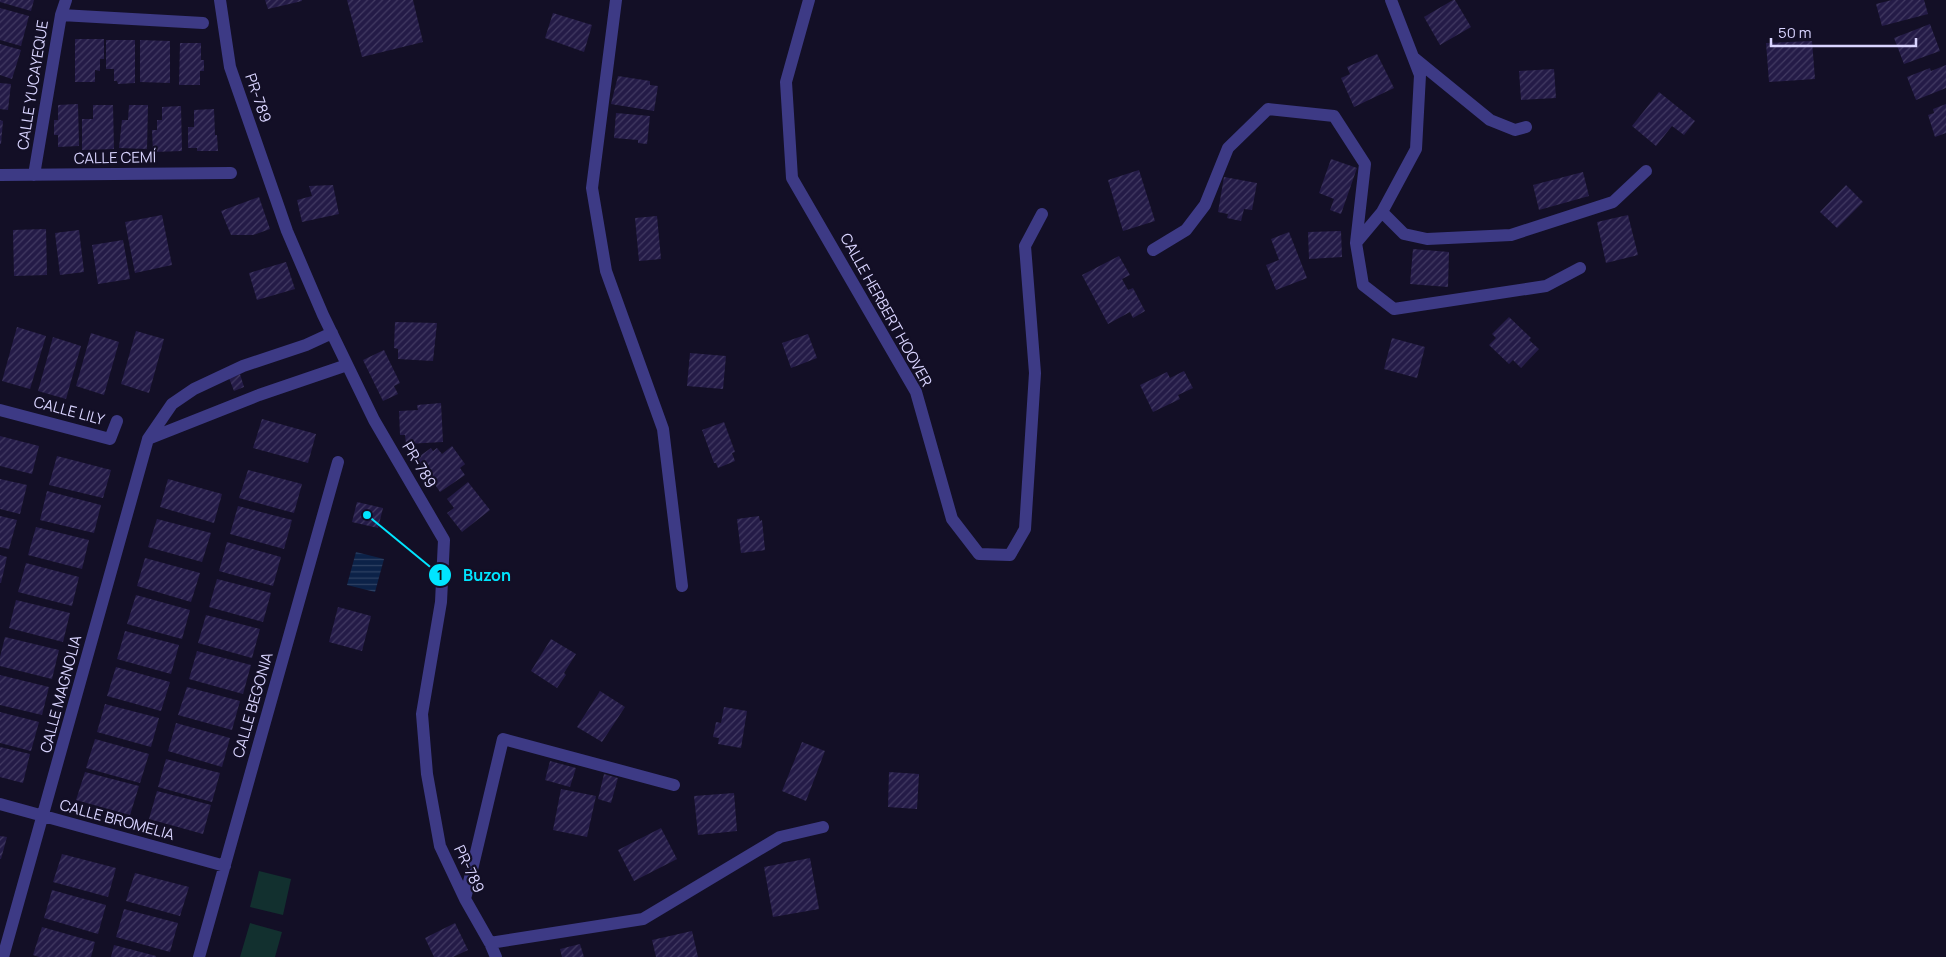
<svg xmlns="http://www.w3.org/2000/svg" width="1946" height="957" viewBox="0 0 1946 957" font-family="Manrope,sans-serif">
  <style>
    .park { fill: #12302f }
    .water { fill: url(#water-rules) }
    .building { fill: url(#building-hatch) }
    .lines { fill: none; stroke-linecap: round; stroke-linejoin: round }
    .minor { stroke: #3d3a85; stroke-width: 12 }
    .labels { text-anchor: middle; stroke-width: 4.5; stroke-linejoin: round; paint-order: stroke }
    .street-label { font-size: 15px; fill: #d9d4ff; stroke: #130f26 }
    .leader { fill: none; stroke: #00e5ff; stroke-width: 2 }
    .callout-dot { fill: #00e5ff; stroke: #130f26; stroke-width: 2 }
    .mark-label { font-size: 15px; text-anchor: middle; font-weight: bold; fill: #111 }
    .callout-label { font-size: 16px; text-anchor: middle; font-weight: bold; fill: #00e5ff; stroke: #130f26; stroke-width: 4.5; stroke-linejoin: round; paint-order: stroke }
  </style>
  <defs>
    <pattern id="water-rules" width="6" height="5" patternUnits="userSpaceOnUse" patternTransform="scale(1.25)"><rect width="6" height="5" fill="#0c2248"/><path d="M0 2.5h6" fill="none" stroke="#2f4163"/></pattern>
    <pattern id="building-hatch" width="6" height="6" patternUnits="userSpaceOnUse" patternTransform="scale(1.25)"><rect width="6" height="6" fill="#241b47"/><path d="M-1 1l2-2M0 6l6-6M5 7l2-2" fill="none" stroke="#433b63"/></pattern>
  </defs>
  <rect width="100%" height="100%" fill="#130f26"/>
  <!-- park -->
  <path class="park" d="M 259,871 L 291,879 L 283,915 L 250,907 Z
    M 250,923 L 282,932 L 275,957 L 240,957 Z"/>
  <!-- water -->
  <path class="water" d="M 356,552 L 384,559 L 375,592 L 347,585 Z"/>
  <!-- building -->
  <path class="building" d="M 0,0 L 34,0 L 31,11 L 0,2 Z
    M 265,0 L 302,0 L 302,1 L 268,9 Z
    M 347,0 L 413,0 L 423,42 L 362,57 Z
    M 1453,0 L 1455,0 L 1471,27 L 1440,45 L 1424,17 Z
    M 1892,0 L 1924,0 L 1928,14 L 1882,26 L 1876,4 Z
    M 0,8 L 29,16 L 21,46 L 0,40 Z
    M 553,13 L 592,25 L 584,52 L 545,38 Z
    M 1930,24 L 1940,51 L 1904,64 L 1894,38 Z
    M 75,39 L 104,39 L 104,59 L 100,59 L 100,71 L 95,70 L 95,82 L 75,82 Z
    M 106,40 L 135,40 L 135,83 L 118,84 L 117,81 L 114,81 L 114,69 L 106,69 Z
    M 140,40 L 170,41 L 170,83 L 140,82 Z
    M 1812,41 L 1815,79 L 1769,82 L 1766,43 Z
    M 180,43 L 201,43 L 201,60 L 204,60 L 204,71 L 200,71 L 200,85 L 179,85 Z
    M 0,44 L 21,50 L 12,79 L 0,75 Z
    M 1377,54 L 1394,88 L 1354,107 L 1341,78 L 1350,74 L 1347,67 Z
    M 1946,65 L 1946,88 L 1916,100 L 1907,77 L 1930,68 L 1931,71 Z
    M 1554,69 L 1556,98 L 1521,100 L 1519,71 Z
    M 618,76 L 650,81 L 650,85 L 658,86 L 654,111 L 611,104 Z
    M 0,83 L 11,84 L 8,110 L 0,109 Z
    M 1659,92 L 1695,121 L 1684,135 L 1672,126 L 1656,146 L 1632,126 Z
    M 78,104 L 79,146 L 58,147 L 58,135 L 54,135 L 54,120 L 58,120 L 58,105 Z
    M 1946,104 L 1946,133 L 1935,137 L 1928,115 L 1934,113 L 1933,109 Z
    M 93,105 L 113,105 L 114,149 L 82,150 L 82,119 L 93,119 Z
    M 129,105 L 148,105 L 147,149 L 119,148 L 122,120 L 128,120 Z
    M 181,106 L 182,151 L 153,152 L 152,130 L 157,130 L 157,120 L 162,120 L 162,107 Z
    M 214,109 L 215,135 L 217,135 L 218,151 L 197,151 L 197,148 L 188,148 L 188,127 L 194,127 L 194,110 Z
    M 616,113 L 650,116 L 647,144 L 638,143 L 638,140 L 614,138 Z
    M 0,120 L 3,121 L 1,144 L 0,144 Z
    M 1331,159 L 1357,168 L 1341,214 L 1330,210 L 1334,199 L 1319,193 Z
    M 1139,170 L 1155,221 L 1123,231 L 1108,180 Z
    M 1583,172 L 1589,196 L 1539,210 L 1533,185 Z
    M 1224,177 L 1257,183 L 1252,210 L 1244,209 L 1241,221 L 1227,218 L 1228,214 L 1218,212 Z
    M 333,185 L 339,214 L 302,222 L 297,200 L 312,196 L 309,186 Z
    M 1846,185 L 1863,202 L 1837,228 L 1820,212 Z
    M 259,197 L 270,229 L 253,235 L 231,235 L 221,211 Z
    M 162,215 L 172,265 L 135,273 L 125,222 Z
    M 1628,215 L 1638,255 L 1606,263 L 1597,222 Z
    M 657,216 L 661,259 L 639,261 L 635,218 Z
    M 46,229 L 47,275 L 14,276 L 13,230 Z
    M 79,230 L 84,272 L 60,275 L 55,233 Z
    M 1341,231 L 1342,257 L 1309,259 L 1308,232 Z
    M 1289,232 L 1307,278 L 1276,290 L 1266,265 L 1279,260 L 1271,239 Z
    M 123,240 L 130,279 L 98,284 L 92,245 Z
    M 1413,249 L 1449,252 L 1448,287 L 1410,284 Z
    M 1119,256 L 1130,275 L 1122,279 L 1128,290 L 1133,288 L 1145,311 L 1133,318 L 1130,312 L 1108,324 L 1082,275 Z
    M 286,262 L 295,289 L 257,300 L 249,273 Z
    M 1509,317 L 1531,338 L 1529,340 L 1539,349 L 1521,368 L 1513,360 L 1509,364 L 1489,345 L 1496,338 L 1492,334 Z
    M 395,322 L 437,323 L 433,361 L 398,359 L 398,349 L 394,348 Z
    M 17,327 L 46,336 L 30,389 L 2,381 Z
    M 136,331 L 164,339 L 149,393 L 121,384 Z
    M 91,333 L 119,342 L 104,395 L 76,386 Z
    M 808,334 L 817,358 L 791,368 L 782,343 Z
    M 53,337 L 81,346 L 66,399 L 38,391 Z
    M 1392,338 L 1425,347 L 1417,378 L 1384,369 Z
    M 384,350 L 400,383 L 394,386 L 398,394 L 383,401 L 363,360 Z
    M 690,353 L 726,356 L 723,389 L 687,386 Z
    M 1184,371 L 1193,388 L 1178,395 L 1180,399 L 1153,412 L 1140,385 L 1167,372 L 1170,378 Z
    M 240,374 L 244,387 L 234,391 L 229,378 Z
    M 441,403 L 443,442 L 406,444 L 405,435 L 400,435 L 399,411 L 418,410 L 417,405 Z
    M 262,419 L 316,434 L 308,463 L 253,448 Z
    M 724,422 L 735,452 L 732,453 L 735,461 L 718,468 L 716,463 L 714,463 L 702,430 Z
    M 0,436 L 39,446 L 32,474 L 0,466 Z
    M 452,446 L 465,464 L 460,468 L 465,475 L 440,492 L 417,458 L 431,448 L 433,451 L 437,448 L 442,454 Z
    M 57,456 L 111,470 L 103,498 L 49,485 Z
    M 248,470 L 302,484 L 294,513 L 239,498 Z
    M 0,479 L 27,485 L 20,514 L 0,509 Z
    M 168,479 L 222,494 L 214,523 L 160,507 Z
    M 468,482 L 490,510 L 462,532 L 447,513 L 454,508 L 447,499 Z
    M 47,491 L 101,505 L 94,533 L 40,520 Z
    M 357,502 L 383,508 L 378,528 L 352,522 Z
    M 238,506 L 292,520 L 284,549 L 230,534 Z
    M 0,516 L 17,520 L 9,549 L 0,547 Z
    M 759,516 L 760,521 L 762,520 L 765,550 L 741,553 L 737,519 Z
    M 157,519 L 211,533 L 202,562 L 148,547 Z
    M 36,527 L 89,540 L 82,569 L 28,555 Z
    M 227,542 L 281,557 L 273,586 L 219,571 Z
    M 0,555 L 7,557 L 1,583 L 0,583 Z
    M 145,558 L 200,573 L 191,602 L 137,586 Z
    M 26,563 L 79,577 L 72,606 L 18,592 Z
    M 217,579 L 271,593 L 263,622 L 209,607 Z
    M 136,595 L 190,610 L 182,639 L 127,624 Z
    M 16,600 L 70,613 L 63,642 L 9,628 Z
    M 338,607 L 371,616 L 362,651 L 329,642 Z
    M 206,615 L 260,629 L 252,658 L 198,643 Z
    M 125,631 L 179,645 L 171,674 L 117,659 Z
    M 5,637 L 59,650 L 52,679 L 0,666 L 0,657 Z
    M 551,639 L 576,654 L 564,673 L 566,675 L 557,688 L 531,671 Z
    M 197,651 L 251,665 L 243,694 L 189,679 Z
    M 116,667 L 170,682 L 161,711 L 107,696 Z
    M 0,675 L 49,687 L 42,715 L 0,705 Z
    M 187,687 L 240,701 L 232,730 L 178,715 Z
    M 600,691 L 625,707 L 602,742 L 577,727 Z
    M 105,704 L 159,718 L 151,747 L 97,732 Z
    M 724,707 L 747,711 L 741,748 L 718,744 L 719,738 L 713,737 L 716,722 L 721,723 Z
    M 0,712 L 39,722 L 31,751 L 0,743 Z
    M 176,723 L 230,738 L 222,767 L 168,751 Z
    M 95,739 L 149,754 L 140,783 L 86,768 Z
    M 802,742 L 825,751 L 806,801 L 782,791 Z
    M 0,747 L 30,754 L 23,783 L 0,777 Z
    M 166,759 L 220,773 L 212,802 L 158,787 Z
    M 550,761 L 576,768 L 570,787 L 545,780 Z
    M 85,772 L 139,786 L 130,815 L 76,800 Z
    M 889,772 L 919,774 L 917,809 L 888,807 Z
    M 604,774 L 618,778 L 611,803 L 598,799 Z
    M 561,789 L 596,796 L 587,837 L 553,830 Z
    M 157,791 L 211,805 L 203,834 L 149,819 Z
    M 734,793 L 737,831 L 698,835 L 694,796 Z
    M 661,828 L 677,859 L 634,881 L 618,850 Z
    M 0,836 L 7,837 L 1,859 L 0,859 Z
    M 62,854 L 116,868 L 108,897 L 53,882 Z
    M 810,858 L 819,909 L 773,917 L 764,867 Z
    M 135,873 L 189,887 L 180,916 L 126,901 Z
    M 52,890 L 106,905 L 98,934 L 44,918 Z
    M 124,909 L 178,923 L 170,952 L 116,937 Z
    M 455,923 L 468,950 L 453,957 L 434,957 L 425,938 Z
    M 42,927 L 95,942 L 91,957 L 39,957 L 33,955 Z
    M 692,931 L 698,957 L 656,957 L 652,940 Z
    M 580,944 L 584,957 L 562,957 L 560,949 Z
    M 114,945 L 156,956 L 156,957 L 111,957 Z"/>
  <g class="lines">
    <!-- minor -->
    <path class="minor" d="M 220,0 L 230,67 L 287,231 L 323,315 L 374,420 L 444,540 L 441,602 L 422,714 L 427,774 L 440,846 L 465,899 L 490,943 L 496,957
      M 616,0 L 592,188 L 606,271 L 663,429 L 682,586
      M 809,0 L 786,82 L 792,178 L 916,392 L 952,519 L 979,554 L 1010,555 L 1025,529 L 1035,373 L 1025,246 L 1042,214
      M 1391,0 L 1420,75 L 1416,149 L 1382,212 L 1356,243 L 1363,285 L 1394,309 L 1546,286 L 1580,268
      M 61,15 L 203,23
      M 1414,58 L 1490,120 L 1515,130 L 1526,127
      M 0,175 L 231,173
      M 34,175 L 61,15 L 66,0
      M 1382,212 L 1404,234 L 1427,239 L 1511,235 L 1613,202 L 1646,171
      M 1153,250 L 1186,230 L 1205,205 L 1228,148 L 1268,109 L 1334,116 L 1365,164 L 1356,243
      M 0,410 L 110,439 L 117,421
      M 148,439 L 259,395 L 347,365
      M 0,804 L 225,866
      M 465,899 L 503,739 L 674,785
      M 490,943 L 643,919 L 780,837 L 823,827
      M 3,957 L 148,439 L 172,404 L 194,389 L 243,366 L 306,345 L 332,333
      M 199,957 L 338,462"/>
  </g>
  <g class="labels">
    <!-- street labels -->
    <g class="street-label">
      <text transform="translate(33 85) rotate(-81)" y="5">CALLE YUCAYEQUE</text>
      <text transform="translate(258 98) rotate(71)" y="5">PR-789</text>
      <text transform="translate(115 158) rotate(-1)" y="5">CALLE CEMÍ</text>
      <text transform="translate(886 310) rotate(61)" y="5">CALLE HERBERT HOOVER</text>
      <text transform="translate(69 411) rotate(15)" y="5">CALLE LILY</text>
      <text transform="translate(419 465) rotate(59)" y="5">PR-789</text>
      <text transform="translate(61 694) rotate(-75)" y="5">CALLE MAGNOLIA</text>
      <text transform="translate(253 705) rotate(-74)" y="5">CALLE BEGONIA</text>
      <text transform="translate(117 820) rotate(15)" y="5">CALLE BROMELIA</text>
      <text transform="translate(469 869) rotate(65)" y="5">PR-789</text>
    </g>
  </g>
  <!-- callouts -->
  <path class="leader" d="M367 515L440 575"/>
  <g class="callout-dot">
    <circle cx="367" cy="515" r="5"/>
    <circle cx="440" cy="575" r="12"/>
  </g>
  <g class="mark-label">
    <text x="440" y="580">1</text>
  </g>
  <g class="callout-label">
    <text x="487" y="581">Buzon</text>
  </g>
  <!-- scale -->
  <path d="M1771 38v8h145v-8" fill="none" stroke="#d9d4ff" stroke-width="2.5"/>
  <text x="1778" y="38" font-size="15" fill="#d9d4ff" stroke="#130f26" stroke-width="4" paint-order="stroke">50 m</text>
</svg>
